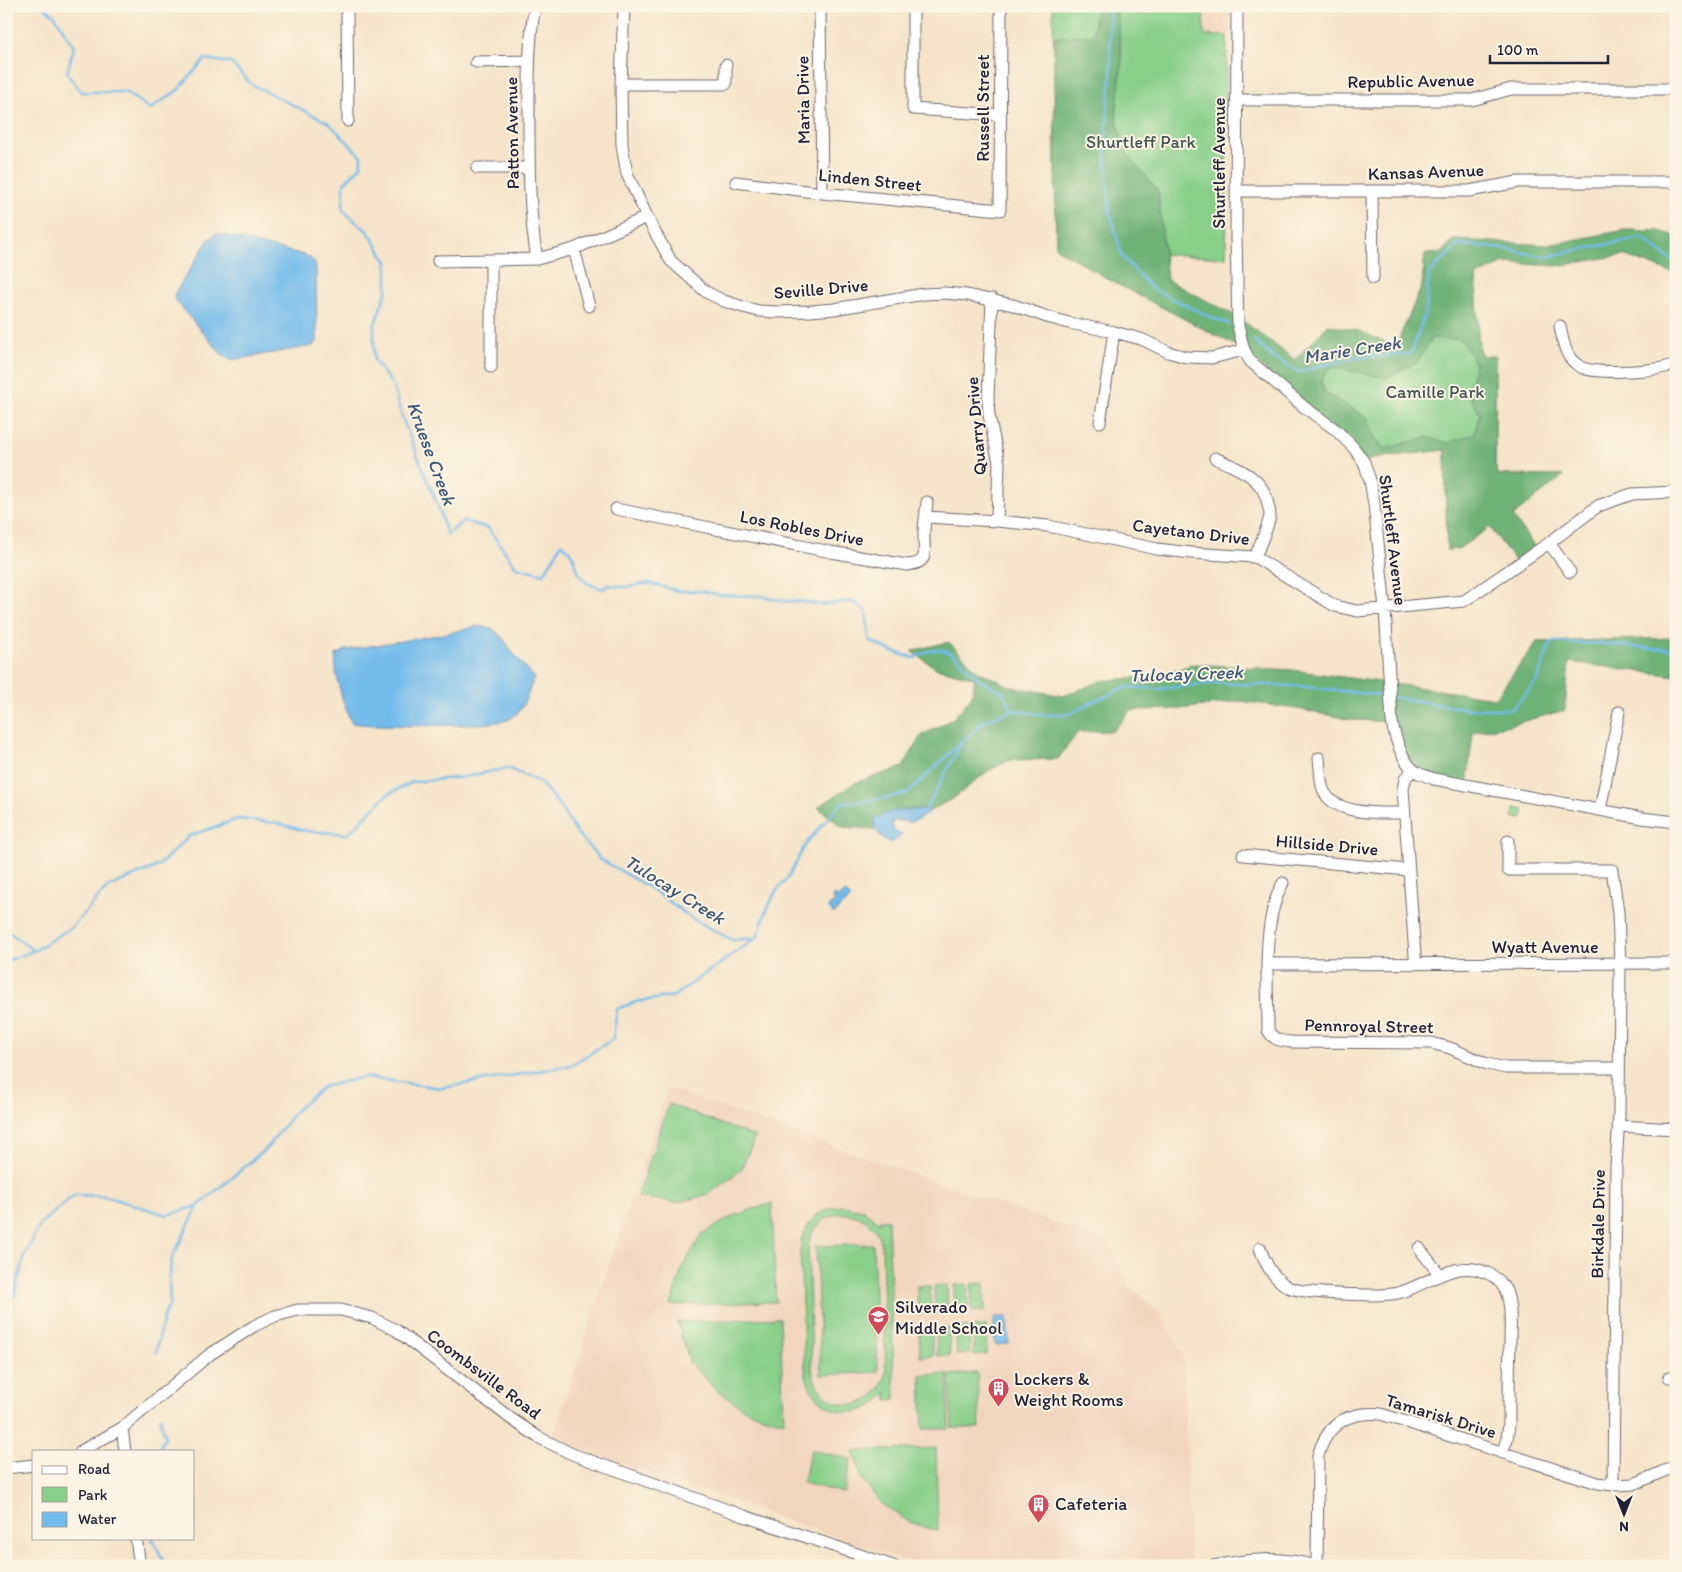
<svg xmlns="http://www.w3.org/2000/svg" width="1682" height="1572" viewBox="0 0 1682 1572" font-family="Itim,sans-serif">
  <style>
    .built { fill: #f1d5bd }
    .green { fill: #88cf8a; stroke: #557862; fill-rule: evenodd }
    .forest { fill: #6eb276; stroke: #486a58; fill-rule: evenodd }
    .water { fill: #73bbeb; stroke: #4a6e93 }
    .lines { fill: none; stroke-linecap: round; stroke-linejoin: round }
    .stream { stroke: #73bbeb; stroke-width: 2.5 }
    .minor-casing { stroke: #6c666d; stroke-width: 13 }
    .minor { stroke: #fff; stroke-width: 11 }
    .labels { text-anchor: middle; stroke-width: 4; stroke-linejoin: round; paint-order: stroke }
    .street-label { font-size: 18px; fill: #22223b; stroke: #fcf5e5 }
    .park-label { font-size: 18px; fill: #415653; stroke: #fcf5e5 }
    .poi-label { font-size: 18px; fill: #22223b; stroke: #fcf5e5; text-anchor: start }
    .water-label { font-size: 19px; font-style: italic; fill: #3e5879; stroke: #fcf5e5 }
  </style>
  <rect width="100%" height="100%" fill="#fcf5e5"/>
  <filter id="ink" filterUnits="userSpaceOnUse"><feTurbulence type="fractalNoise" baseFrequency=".02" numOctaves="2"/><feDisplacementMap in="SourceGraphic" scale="10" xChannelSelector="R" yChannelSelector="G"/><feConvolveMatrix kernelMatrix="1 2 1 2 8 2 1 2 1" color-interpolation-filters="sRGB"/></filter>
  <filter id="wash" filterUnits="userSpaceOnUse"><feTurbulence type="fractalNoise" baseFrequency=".0096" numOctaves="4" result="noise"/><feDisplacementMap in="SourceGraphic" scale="20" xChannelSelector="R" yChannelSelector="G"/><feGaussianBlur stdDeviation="1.12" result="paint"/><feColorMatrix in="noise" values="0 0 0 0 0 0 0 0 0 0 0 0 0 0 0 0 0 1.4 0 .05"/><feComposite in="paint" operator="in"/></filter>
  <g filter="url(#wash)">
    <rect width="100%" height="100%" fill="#f5e4c9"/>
    <!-- built -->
    <path class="built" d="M 1203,6 L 1230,6 L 1230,35 L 1204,36 Z
      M 667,1088 L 1109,1242 L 1129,1285 L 1162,1316 L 1183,1355 L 1190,1560 L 1156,1566 L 920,1566 L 580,1449 L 553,1437 Z"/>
    <!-- green -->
    <path class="green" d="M 1053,6 L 1203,6 L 1204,35 L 1227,36 L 1226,258 L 1056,248 Z
      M 1475,253 L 1479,351 L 1484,356 L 1495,356 L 1495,465 L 1498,475 L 1563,476 L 1513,516 L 1537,551 L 1518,565 L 1490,527 L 1458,549 L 1447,550 L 1445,450 L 1374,458 L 1364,462 L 1301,386 L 1323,364 L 1397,348 L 1401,334 L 1422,286 L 1425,254 Z
      M 1514,808 L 1524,809 L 1523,819 L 1513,818 Z
      M 669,1104 L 755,1137 L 741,1170 L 709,1194 L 677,1203 L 637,1197 Z
      M 772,1203 L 776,1302 L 671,1305 L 682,1268 L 702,1234 L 735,1215 Z
      M 843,1206 L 863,1210 L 880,1223 L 880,1220 L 888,1220 L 895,1399 L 887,1400 L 887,1392 C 861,1428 810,1413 805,1370 L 800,1252 L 802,1238 L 808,1226 L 817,1215 L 829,1209 ZM 837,1214 C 861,1212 879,1226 882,1249 L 886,1373 C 876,1417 818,1414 812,1369 L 808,1246 C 811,1229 821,1219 837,1214 Z
      M 873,1244 L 878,1372 L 821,1375 L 816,1246 Z
      M 984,1283 L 985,1311 L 972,1311 L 971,1284 Z
      M 967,1284 L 968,1312 L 955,1313 L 954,1285 Z
      M 947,1285 L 948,1313 L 935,1313 L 934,1286 Z
      M 917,1286 L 930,1286 L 931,1313 L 918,1314 Z
      M 780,1318 L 784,1422 L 747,1411 L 715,1389 L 690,1363 L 677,1322 Z
      M 986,1326 L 987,1354 L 974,1355 L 973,1327 Z
      M 969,1327 L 970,1354 L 957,1355 L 955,1327 Z
      M 936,1328 L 949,1328 L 950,1355 L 937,1356 Z
      M 919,1329 L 932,1329 L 933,1356 L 920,1357 Z
      M 977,1373 L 980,1428 L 952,1428 L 949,1375 Z
      M 947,1374 L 949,1429 L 923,1429 L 921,1375 Z
      M 936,1448 L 938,1531 L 909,1522 L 881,1504 L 862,1479 L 853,1451 Z
      M 811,1450 L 851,1459 L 844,1493 L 803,1483 Z"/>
    <!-- forest -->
    <path class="forest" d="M 1096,6 L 1116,6 L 1122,61 L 1116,115 L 1124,150 L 1158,191 L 1167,280 L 1238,317 L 1295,360 L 1328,325 L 1359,331 L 1397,347 L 1401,334 L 1422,286 L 1425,254 L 1441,253 L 1453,240 L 1548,245 L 1625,230 L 1659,231 L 1676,236 L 1676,274 L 1623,255 L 1557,266 L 1504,263 L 1476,276 L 1479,351 L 1484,356 L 1495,356 L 1495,465 L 1498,475 L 1563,476 L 1513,516 L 1537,551 L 1518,565 L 1490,527 L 1458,549 L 1447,550 L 1445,450 L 1374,458 L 1364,462 L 1244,350 L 1113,282 L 1056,248 L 1054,37 L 1093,35 ZM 1432,338 L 1462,340 L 1475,364 L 1468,394 L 1480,413 L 1474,434 L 1448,443 L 1426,437 L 1386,449 L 1376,439 L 1368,418 L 1325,393 L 1321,381 L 1328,369 L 1333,367 L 1386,378 L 1417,362 Z
      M 1676,638 L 1676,676 L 1569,662 L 1565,710 L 1510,725 L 1473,732 L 1467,785 L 1413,769 L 1392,722 L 1353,720 L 1297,709 L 1240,701 L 1180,709 L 1131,710 L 1113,731 L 1078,732 L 1058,759 L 1010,760 L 988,771 L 955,797 L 930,811 L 926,809 L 901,810 L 875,819 L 875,829 L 842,827 L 818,807 L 855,783 L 903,767 L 921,736 L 954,718 L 972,696 L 975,678 L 936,668 L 911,651 L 949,642 L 978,671 L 1012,687 L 1064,696 L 1101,681 L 1162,675 L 1194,664 L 1292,670 L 1495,698 L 1537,642 Z"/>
    <!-- water -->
    <path class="water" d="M 215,234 L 219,234 L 304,255 C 312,258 315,260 316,270 L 317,342 L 313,346 L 237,359 L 229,359 L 222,355 L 176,301 L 174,297 L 175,293 L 209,239 Z
      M 478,626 L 493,629 L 503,638 L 512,652 L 534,677 C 528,693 525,710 510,719 C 497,727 371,727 352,723 C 344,708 333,672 336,655 L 346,650 L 444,634 Z
      M 926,809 L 930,811 C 925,816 917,821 910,822 C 904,822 899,819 892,822 L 892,826 L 896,832 L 902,835 L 892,843 L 883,838 L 875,829 L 875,819 C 890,808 909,811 926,809 Z
      M 845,892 L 851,898 L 833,914 L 828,907 L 835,901 L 832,897 L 835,895 L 838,898 Z
      M 994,1317 L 1007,1317 L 1009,1344 L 995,1345 Z"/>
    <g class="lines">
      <!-- stream -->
      <path class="stream" d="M 43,6 L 55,16 L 74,47 L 67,73 L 81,92 L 125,92 L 150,109 L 177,91 L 205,59 L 231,63 L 251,84 L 329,123 L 361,156 L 361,166 L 344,183 L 343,210 L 369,233 L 387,262 L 387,290 L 374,327 L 374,360 L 392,384 L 403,420 L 438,506 L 447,535 L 463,521 L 488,528 L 516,567 L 544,574 L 562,543 L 572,554 L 580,576 L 587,583 L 603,589 L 608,585 L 626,587 L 649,583 L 678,591 L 702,591 L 720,595 L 761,596 L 783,601 L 804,602 L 821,605 L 852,601 L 866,611 L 870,641 L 894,652 L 914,658 C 949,638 955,658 979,679 C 985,685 997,687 1003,693 C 1006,698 1009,705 1012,710
        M 1109,6 L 1111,75 L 1105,145 L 1110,212 L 1122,256 L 1151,288 L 1212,318 L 1229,324
        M 1254,340 L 1271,356 L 1298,372 L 1353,358 L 1411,354 L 1426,310 L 1429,273 L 1459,244 L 1506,249 L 1545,257 L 1582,249 L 1642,238 L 1676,264
        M 1393,697 L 1468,709 L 1512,709 L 1536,682 L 1551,642 L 1605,644 L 1655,649 L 1676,649
        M 926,809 L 961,744
        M 6,930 L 34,951 L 72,927 L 108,887 L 158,866 L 189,836 L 238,819 L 276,823 L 306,831 L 348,834 L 388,794 L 413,782 L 464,777 L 508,768 L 540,782 L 558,804 L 576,832 L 600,859 L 655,891 L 691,918 L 732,940 L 757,938 L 765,914 L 775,893 L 789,876 L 805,845 L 841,803 L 882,799 L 908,793 L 984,721 L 1012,710 L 1043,715 L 1070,714 L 1090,703 L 1127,687 L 1159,689 L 1212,683 L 1297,686 L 1388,696
        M 6,961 L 33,951
        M 6,1306 L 14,1296 L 24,1257 L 41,1223 L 74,1195 L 105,1196 L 167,1215 L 198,1206 L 268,1147 L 296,1110 L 323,1087 L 364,1077 L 441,1088 L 572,1065 L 613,1039 L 617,1009 L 636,1002 L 674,996 L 756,938
        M 156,1353 L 164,1315 L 170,1304 L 169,1281 L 172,1258 L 198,1206
        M 158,1451 L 165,1437 L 160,1417
        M 152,1538 L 166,1566"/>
    </g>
  </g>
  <g filter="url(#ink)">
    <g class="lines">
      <defs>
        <path id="minor" d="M 347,6 L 348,121
          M 535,6 C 528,44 529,83 529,121 C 529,167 529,214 537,259
          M 624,6 L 621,84 L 622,145 L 627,174 L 652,227 L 671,261 L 706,292 L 724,301 L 743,307 L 759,311 L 776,312 L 810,311 L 834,309 L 924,294 L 944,293 L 967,295 L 1013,305 L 1047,317 L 1069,323 L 1114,332 L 1141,339 L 1168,352 L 1186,357 L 1212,358 L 1244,350
          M 820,6 L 822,193
          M 913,6 L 913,109 L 1000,115
          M 1237,6 L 1236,238 L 1238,326 L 1244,350 L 1250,361 L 1304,407 L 1336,430 L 1353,447 L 1364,462 L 1370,480 L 1374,504 L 1385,609 L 1392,722 C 1395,737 1401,757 1412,769 C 1417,774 1427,776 1434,779 L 1642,818 L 1676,822
          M 476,62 L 529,61
          M 621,84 L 726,84 L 726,65
          M 1237,100 L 1472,100 L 1511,89 L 1676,89
          M 477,168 L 529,168
          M 736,182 L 822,193 L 1000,210 L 1001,6
          M 1237,191 L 1469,191 L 1518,182 L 1676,182
          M 1372,192 L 1373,278
          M 574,249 L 589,306
          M 438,261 L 537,259 L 574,249 L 647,217
          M 491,261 L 491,367
          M 992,299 L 988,398 L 989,415 L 999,463 L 997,521
          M 1560,326 C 1562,336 1564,351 1571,359 C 1573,362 1580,367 1583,368 C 1598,374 1663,372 1676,363
          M 1100,422 L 1114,332
          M 1215,458 C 1237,468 1264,477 1268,505 C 1269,508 1270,512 1270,516 C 1267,530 1260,544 1255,557
          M 616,509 L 831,552 L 907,565 C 931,563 923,551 924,534 C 924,523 926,513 927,502
          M 926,517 L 997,521 L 1048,526 L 1157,549 L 1191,553 L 1255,557 L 1335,606 L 1357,611 L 1464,601 L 1549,543 L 1598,506 L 1632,494 L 1676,492
          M 1549,543 L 1570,572
          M 1319,758 C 1320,767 1320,780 1323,789 C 1333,816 1381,813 1404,813
          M 1413,769 L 1405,779 L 1403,789 L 1415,955 L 1415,964
          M 1600,810 L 1619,712
          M 1508,841 L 1508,870 L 1612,870 L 1618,912 L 1620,964 L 1619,1117 L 1616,1166 L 1613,1485
          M 1243,855 L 1408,870
          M 1283,883 C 1261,922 1268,986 1268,1030 C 1273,1040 1281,1041 1291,1042 L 1431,1043 L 1450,1048 L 1487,1064 L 1506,1068 L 1619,1068
          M 1268,964 L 1676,963
          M 1618,1126 L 1676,1129
          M 1260,1248 C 1266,1265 1272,1277 1288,1287 C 1301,1294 1382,1297 1398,1293 C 1428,1285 1455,1258 1487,1273 C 1495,1276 1502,1283 1506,1291 C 1512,1307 1510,1327 1510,1344 C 1509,1370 1509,1397 1509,1424 L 1507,1439 L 1502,1453
          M 1419,1248 L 1440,1275
          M 1669,1377 L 1676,1377
          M 122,1428 L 125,1451
          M 81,1451 L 122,1428 L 209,1355 L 254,1326 L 275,1316 L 298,1310 L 341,1310 L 372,1318 L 396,1330 L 510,1418 L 538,1437 L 572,1454 L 744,1516 L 893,1566
          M 6,1468 L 34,1465
          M 136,1538 L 140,1566
          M 1213,1566 C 1250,1559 1279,1556 1316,1566
          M 1317,1566 L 1318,1456 C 1327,1423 1349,1411 1381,1414 L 1598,1483 L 1613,1485 L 1634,1484 L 1676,1466"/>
      </defs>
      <!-- minor casing -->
      <use href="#minor" class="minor-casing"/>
      <!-- minor -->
      <use href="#minor" class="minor"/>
    </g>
  </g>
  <!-- icons -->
  <defs>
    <symbol id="school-pin" viewBox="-11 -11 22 30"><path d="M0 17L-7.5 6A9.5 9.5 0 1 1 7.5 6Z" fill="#d1495b" stroke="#fcf5e5"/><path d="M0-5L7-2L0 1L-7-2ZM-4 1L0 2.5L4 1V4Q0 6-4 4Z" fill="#fff"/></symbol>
    <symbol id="building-pin" viewBox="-11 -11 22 30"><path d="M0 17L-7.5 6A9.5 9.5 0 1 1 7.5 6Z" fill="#d1495b" stroke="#fcf5e5"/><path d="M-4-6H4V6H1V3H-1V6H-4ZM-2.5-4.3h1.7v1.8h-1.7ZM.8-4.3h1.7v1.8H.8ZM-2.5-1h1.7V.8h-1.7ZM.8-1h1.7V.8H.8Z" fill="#fff"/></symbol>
  </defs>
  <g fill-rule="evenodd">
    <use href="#school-pin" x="866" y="1304" width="25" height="34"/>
    <use href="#building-pin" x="986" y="1376" width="25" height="34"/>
    <use href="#building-pin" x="1026" y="1492" width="25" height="34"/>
  </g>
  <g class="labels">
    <!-- street labels -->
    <g class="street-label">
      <text transform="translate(1411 81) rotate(-1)" y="6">Republic Avenue</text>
      <text transform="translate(803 100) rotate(-91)" y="6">Maria Drive</text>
      <text transform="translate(983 108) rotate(-90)" y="6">Russell Street</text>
      <text transform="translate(512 133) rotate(-91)" y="6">Patton Avenue</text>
      <text transform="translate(1219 163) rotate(-90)" y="6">Shurtleff Avenue</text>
      <text transform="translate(1426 172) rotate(-2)" y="6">Kansas Avenue</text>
      <text transform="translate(870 180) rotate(6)" y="6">Linden Street</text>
      <text transform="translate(821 289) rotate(-5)" y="6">Seville Drive</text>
      <text transform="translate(976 426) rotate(-95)" y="6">Quarry Drive</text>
      <text transform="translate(802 528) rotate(11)" y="6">Los Robles Drive</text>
      <text transform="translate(1191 532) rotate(7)" y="6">Cayetano Drive</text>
      <text transform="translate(1393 540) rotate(83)" y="6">Shurtleff Avenue</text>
      <text transform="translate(1327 845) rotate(5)" y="6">Hillside Drive</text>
      <text x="1545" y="953">Wyatt Avenue</text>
      <text transform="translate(1369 1026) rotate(1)" y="6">Pennroyal Street</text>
      <text transform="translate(1598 1224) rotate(-89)" y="6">Birkdale Drive</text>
      <text transform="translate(484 1374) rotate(37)" y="6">Coombsville Road</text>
      <text transform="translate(1441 1416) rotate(17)" y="6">Tamarisk Drive</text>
    </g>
    <!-- park labels -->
    <g class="park-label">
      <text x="1141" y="148">Shurtleff Park</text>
      <text x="1435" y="398">Camille Park</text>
    </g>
    <!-- poi labels -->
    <g class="poi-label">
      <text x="895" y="1313">Silverado<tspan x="895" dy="21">Middle School</tspan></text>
      <text x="1014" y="1385">Lockers &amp;<tspan x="1014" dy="21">Weight Rooms</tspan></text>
      <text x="1055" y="1510">Cafeteria</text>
    </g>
    <!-- water labels -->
    <g class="water-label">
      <text transform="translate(1352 349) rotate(-9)" y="7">Marie Creek</text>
      <text transform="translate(432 453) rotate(70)" y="7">Kruese Creek</text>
      <text transform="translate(1186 673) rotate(-2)" y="7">Tulocay Creek</text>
      <text transform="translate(675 889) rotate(32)" y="7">Tulocay Creek</text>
    </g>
  </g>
  <!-- margin -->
  <rect width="1682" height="1572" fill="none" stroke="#fcf5e5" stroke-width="25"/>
  <!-- legend -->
  <rect x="32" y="1450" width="162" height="90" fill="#fcf5e5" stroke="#a5a1a1"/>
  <rect x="42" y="1466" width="25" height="8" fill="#ffffff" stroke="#a5a1a1"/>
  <text x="78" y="1474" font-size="15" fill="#22223b">Road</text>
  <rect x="42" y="1487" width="25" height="15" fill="#88cf8a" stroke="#a5a1a1"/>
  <text x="78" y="1500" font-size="15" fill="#22223b">Park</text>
  <rect x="42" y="1512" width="25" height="15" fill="#73bbeb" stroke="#a5a1a1"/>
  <text x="78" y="1524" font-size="15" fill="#22223b">Water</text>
  <!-- north arrow -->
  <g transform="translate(1624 1514) rotate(180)" stroke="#fcf5e5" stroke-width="4" paint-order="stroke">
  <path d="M0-4L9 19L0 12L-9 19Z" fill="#22223b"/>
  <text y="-8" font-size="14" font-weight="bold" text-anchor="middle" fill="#22223b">N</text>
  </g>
  <!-- scale -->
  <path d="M1490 55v8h118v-8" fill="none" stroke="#22223b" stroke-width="2.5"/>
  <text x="1497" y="55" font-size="15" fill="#22223b" stroke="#fcf5e5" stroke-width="4" paint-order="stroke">100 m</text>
</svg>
